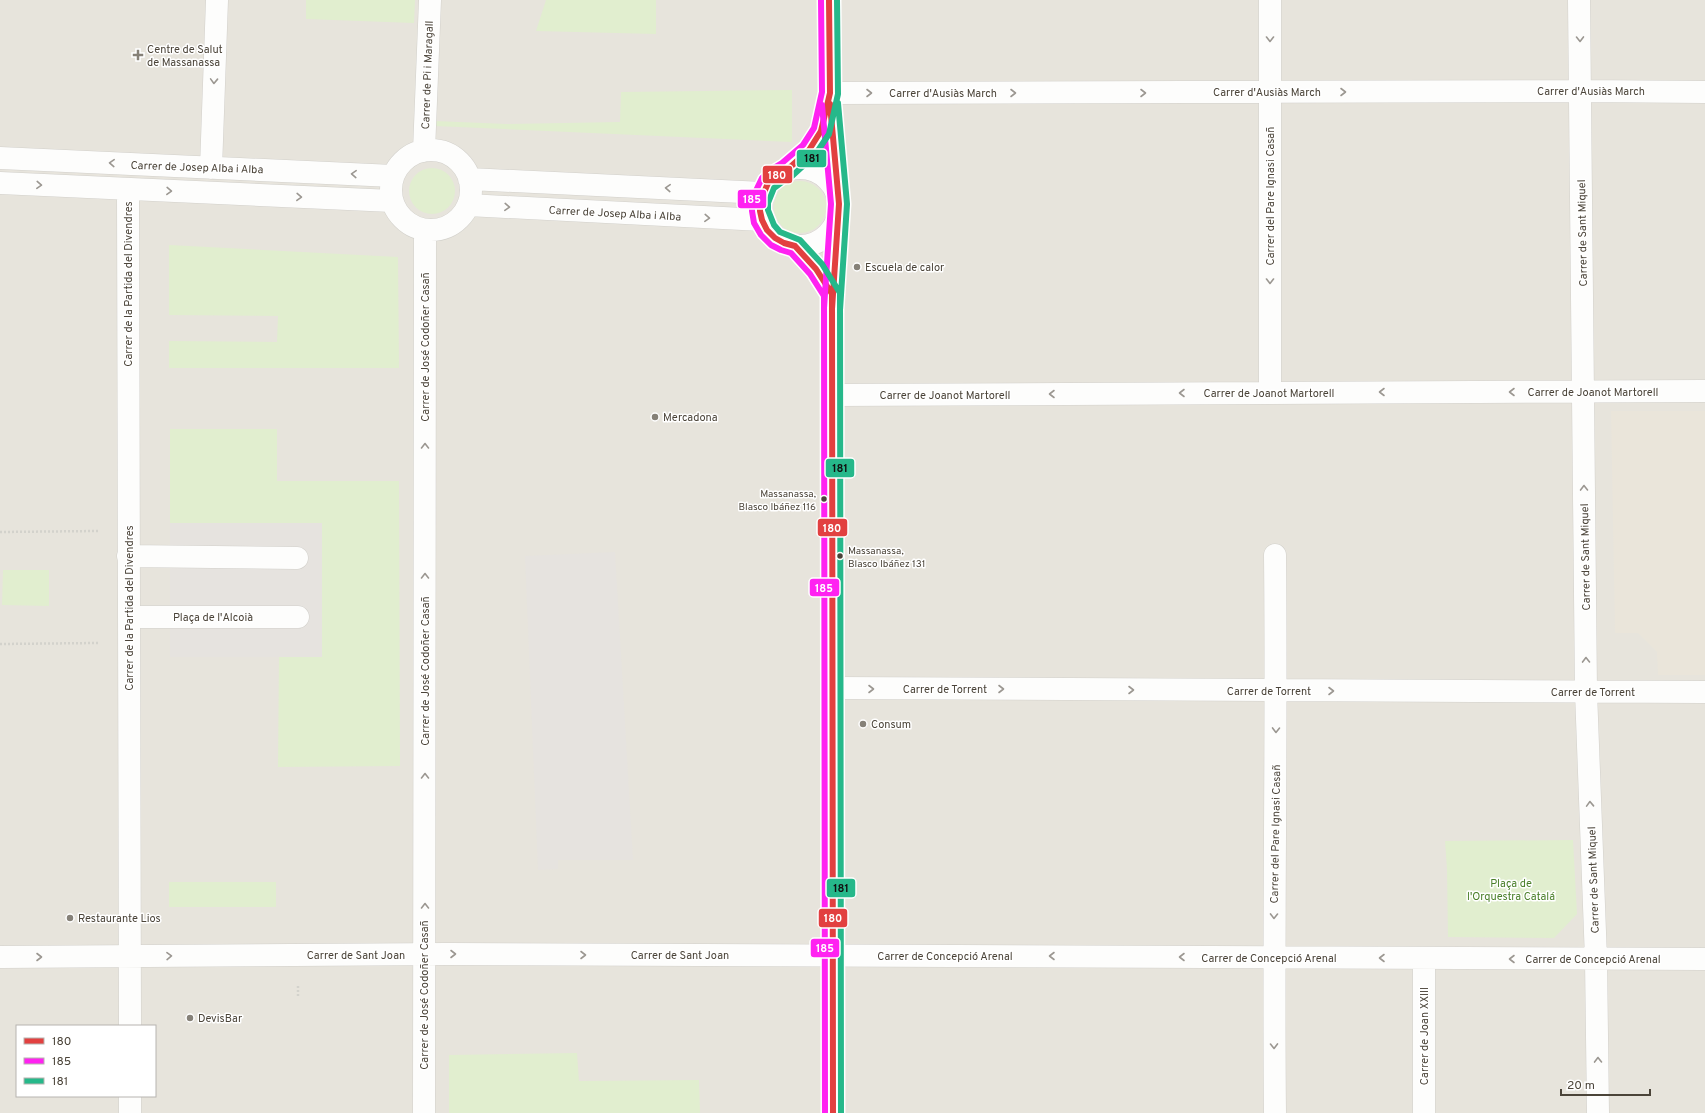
<svg xmlns="http://www.w3.org/2000/svg" width="1705" height="1113" viewBox="0 0 1705 1113" font-family="Overpass,sans-serif">
  <style>
    .residential { fill: #e7e4dc; fill-rule: evenodd }
    .education { fill: #eae5da }
    .green { fill: #e1eecf }
    .parking { fill: #e6e3df }
    .lines { fill: none; stroke-linecap: round; stroke-linejoin: round }
    .minor-casing { stroke: #d2d0cb; stroke-width: 23 }
    .tertiary-casing { stroke: #d2d0cb; stroke-width: 23 }
    .path { stroke: #d3d2cc; stroke-width: 2.5; stroke-dasharray: 2 2; stroke-linecap: butt }
    .minor { stroke: #fdfdfc; stroke-width: 22 }
    .tertiary { stroke: #fdfdfc; stroke-width: 22 }
    .bus-1-casing { stroke: #fff; stroke-width: 9 }
    .bus-2-casing { stroke: #fff; stroke-width: 9 }
    .bus-3-casing { stroke: #fff; stroke-width: 9 }
    .bus-1 { stroke: #e24040; stroke-width: 6 }
    .bus-2 { stroke: #ff22f1; stroke-width: 6 }
    .bus-3 { stroke: #26b88a; stroke-width: 6 }
    .oneway { stroke: #9b9791 }
    .poi-dot { fill: #868178; stroke: #fff; stroke-width: 1.5 }
    .bus-dot { fill: #4b4439; stroke: #fff; stroke-width: 1.5 }
    .labels { text-anchor: middle; stroke-width: 3; stroke-linejoin: round; paint-order: stroke }
    .bus-label { font-size: 10px; fill: #4b4439; stroke: #fff; text-anchor: end }
    .poi-label { font-size: 11px; fill: #4b4439; stroke: #fff; text-anchor: start }
    .street-label { font-size: 11px; fill: #4b4439; stroke: #fff }
    .park-label { font-size: 11px; fill: #4a7f2a; stroke: #fff }
    .line-badge { stroke: #fff; stroke-width: 1.5 }
    .badge-label { font-size: 11px; text-anchor: middle; font-weight: bold; fill: #fff }
    .pale-badge-label { font-size: 11px; text-anchor: middle; font-weight: bold; fill: #111 }
  </style>
  <rect width="100%" height="100%" fill="#f4f2ee"/>
  <!-- residential -->
  <path class="residential" d="M 0,0 L 1705,0 L 1705,1113 L 0,1113 ZM 17,1026 L 155,1026 L 155,1096 L 17,1096 Z"/>
  <!-- education -->
  <path class="education" d="M 1611,411 L 1705,411 L 1705,675 L 1658,675 L 1657,652 L 1638,633 L 1615,633 Z"/>
  <!-- green -->
  <path class="green" d="M 306,0 L 415,0 L 414,23 L 306,19 Z
    M 546,0 L 656,0 L 656,34 L 536,31 Z
    M 792,90 L 792,142 L 435,126 L 435,121 L 506,124 L 620,122 L 621,92 Z
    M409 191a23 23 0 1 1 46 0a23 23 0 1 1-46 0Z
    M774 207a26 26 0 1 1 52 0a26 26 0 1 1-52 0Z
    M 169,245 L 398,257 L 399,368 L 169,368 L 169,341 L 277,342 L 278,316 L 169,315 Z
    M 170,429 L 277,429 L 277,481 L 399,481 L 400,766 L 278,767 L 279,657 L 322,657 L 321,523 L 170,523 Z
    M 3,570 L 49,570 L 49,606 L 2,605 Z
    M 1573,840 L 1577,914 L 1554,938 L 1448,937 L 1447,869 L 1445,841 Z
    M 169,882 L 276,882 L 276,907 L 169,907 Z
    M 577,1053 L 579,1081 L 699,1080 L 700,1113 L 449,1113 L 449,1055 Z"/>
  <!-- parking -->
  <path class="parking" d="M 170,523 L 322,523 L 322,657 L 170,657 Z
    M 615,552 L 633,860 L 558,860 L 558,869 L 538,870 L 525,556 Z"/>
  <g class="lines">
    <defs>
      <path id="minor" d="M 1579,0 L 1586,692 L 1596,959 L 1598,1113
        M 830,93 L 1581,91 L 1705,92
        M391 190a40 40 0 1 1 80 0a40 40 0 1 1-80 0Z
        M 424,151 L 430,0
        M 0,158 L 393,176
        M 211,168 L 217,0
        M 469,179 L 763,193
        M 0,183 L 392,201
        M 128,189 L 130,1026
        M 468,205 L 762,220
        M 1270,392 L 1270,0
        M 832,395 L 1705,391
        M 128,556 L 297,558
        M 129,617 L 298,617
        M 832,688 L 1705,692
        M 0,957 L 447,954 L 1705,959
        M 130,1096 L 130,1113
        M 424,1113 L 425,230
        M 1275,1113 C 1273,927 1277,741 1275,555
        M 1424,1113 L 1424,959"/>
      <path id="tertiary" d="M 829,0 L 830,93 L 837,193
        M761 207a39 39 0 1 1 78 0a39 39 0 1 1-78 0Z
        M 787,170 L 809,150 L 821,131 L 826,110
        M 795,246 L 816,269 L 832,294
        M 833,1113 L 832,294 L 838,214"/>
    </defs>
    <!-- minor casing -->
    <use href="#minor" class="minor-casing"/>
    <!-- tertiary casing -->
    <use href="#tertiary" class="tertiary-casing"/>
    <!-- path -->
    <path class="path" d="M 0,532 L 98,531
      M 0,644 L 98,643
      M 298,996 L 298,985"/>
    <!-- minor -->
    <use href="#minor" class="minor"/>
    <!-- tertiary -->
    <use href="#tertiary" class="tertiary"/>
    <defs>
      <path id="bus-1" d="M 829,0 L 830,93 L 821,131 L 809,150 L 787,170 L 777,175 L 768,183 L 760,202 L 760,211 L 762,220 L 767,230 L 775,238 L 784,243 L 795,246 L 816,269 L 832,294 L 833,1113
        M 830,104 L 839,204 L 832,309"/>
      <path id="bus-2" d="M 821,0 L 822,92 L 814,128 L 803,145 L 782,163 L 772,169 L 762,178 L 752,199 L 752,211 L 754,223 L 761,235 L 771,245 L 781,250 L 791,253 L 810,274 L 824,296 L 825,1113
        M 822,105 L 831,204 L 824,308"/>
      <path id="bus-3" d="M 837,0 L 838,94 L 829,134 L 815,155 L 792,176 L 782,182 L 774,188 L 768,203 L 768,210 L 774,225 L 780,232 L 800,240 L 822,264 L 840,293 L 841,1113
        M 838,103 L 847,204 L 840,310"/>
    </defs>
    <!-- bus-1 casing -->
    <use href="#bus-1" class="bus-1-casing"/>
    <!-- bus-2 casing -->
    <use href="#bus-2" class="bus-2-casing"/>
    <!-- bus-3 casing -->
    <use href="#bus-3" class="bus-3-casing"/>
    <!-- bus-1 -->
    <use href="#bus-1" class="bus-1"/>
    <!-- bus-2 -->
    <use href="#bus-2" class="bus-2"/>
    <!-- bus-3 -->
    <use href="#bus-3" class="bus-3"/>
  </g>
  <!-- one-way arrows -->
  <defs><path id="oneway-chevron" d="M-2-3.5L2.5 0L-2 3.5" fill="none" stroke-width="1.6" stroke-linecap="round" stroke-linejoin="round"/></defs>
  <g class="oneway">
    <use href="#oneway-chevron" transform="translate(1270 39) rotate(90)"/>
    <use href="#oneway-chevron" transform="translate(1580 39) rotate(89)"/>
    <use href="#oneway-chevron" transform="translate(214 81) rotate(92)"/>
    <use href="#oneway-chevron" transform="translate(1343 92)"/>
    <use href="#oneway-chevron" transform="translate(869 93)"/>
    <use href="#oneway-chevron" transform="translate(1013 93)"/>
    <use href="#oneway-chevron" transform="translate(1143 93)"/>
    <use href="#oneway-chevron" transform="translate(112 163) rotate(-177)"/>
    <use href="#oneway-chevron" transform="translate(354 174) rotate(-177)"/>
    <use href="#oneway-chevron" transform="translate(39 185) rotate(3)"/>
    <use href="#oneway-chevron" transform="translate(668 188) rotate(-177)"/>
    <use href="#oneway-chevron" transform="translate(169 191) rotate(2)"/>
    <use href="#oneway-chevron" transform="translate(299 197) rotate(2)"/>
    <use href="#oneway-chevron" transform="translate(507 207) rotate(3)"/>
    <use href="#oneway-chevron" transform="translate(707 218) rotate(3)"/>
    <use href="#oneway-chevron" transform="translate(1270 281) rotate(90)"/>
    <use href="#oneway-chevron" transform="translate(1382 392) rotate(180)"/>
    <use href="#oneway-chevron" transform="translate(1512 392) rotate(180)"/>
    <use href="#oneway-chevron" transform="translate(1182 393) rotate(180)"/>
    <use href="#oneway-chevron" transform="translate(1052 394) rotate(180)"/>
    <use href="#oneway-chevron" transform="translate(425 446) rotate(-90)"/>
    <use href="#oneway-chevron" transform="translate(1584 488) rotate(-91)"/>
    <use href="#oneway-chevron" transform="translate(425 576) rotate(-90)"/>
    <use href="#oneway-chevron" transform="translate(1586 660) rotate(-91)"/>
    <use href="#oneway-chevron" transform="translate(871 689)"/>
    <use href="#oneway-chevron" transform="translate(1001 689)"/>
    <use href="#oneway-chevron" transform="translate(1131 690)"/>
    <use href="#oneway-chevron" transform="translate(1331 691)"/>
    <use href="#oneway-chevron" transform="translate(1276 730) rotate(91)"/>
    <use href="#oneway-chevron" transform="translate(425 776) rotate(-90)"/>
    <use href="#oneway-chevron" transform="translate(1590 804) rotate(-92)"/>
    <use href="#oneway-chevron" transform="translate(425 906) rotate(-90)"/>
    <use href="#oneway-chevron" transform="translate(1274 916) rotate(91)"/>
    <use href="#oneway-chevron" transform="translate(453 954)"/>
    <use href="#oneway-chevron" transform="translate(583 955)"/>
    <use href="#oneway-chevron" transform="translate(169 956) rotate(-1)"/>
    <use href="#oneway-chevron" transform="translate(1052 956) rotate(-180)"/>
    <use href="#oneway-chevron" transform="translate(39 957)"/>
    <use href="#oneway-chevron" transform="translate(1182 957) rotate(-180)"/>
    <use href="#oneway-chevron" transform="translate(1382 958) rotate(-180)"/>
    <use href="#oneway-chevron" transform="translate(1512 959) rotate(-180)"/>
    <use href="#oneway-chevron" transform="translate(1274 1046) rotate(89)"/>
    <use href="#oneway-chevron" transform="translate(1598 1060) rotate(-91)"/>
  </g>
  <!-- markers -->
  <g class="poi-dot">
    <path d="M136 49h4v4h4v4h-4v4h-4v-4h-4v-4h4z"/>
    <circle cx="857" cy="267" r="4"/>
    <circle cx="655" cy="417" r="4"/>
    <circle cx="863" cy="724" r="4"/>
    <circle cx="70" cy="918" r="4"/>
    <circle cx="190" cy="1018" r="4"/>
  </g>
  <g class="bus-dot">
    <circle cx="824" cy="499" r="3.5"/>
    <circle cx="840" cy="556" r="3.5"/>
  </g>
  <g class="labels">
    <!-- bus labels -->
    <g class="bus-label">
      <text x="816" y="497">Massanassa,<tspan x="816" dy="13">Blasco Ibáñez 116</tspan></text>
      <text x="848" y="554" text-anchor="start">Massanassa,<tspan x="848" dy="13">Blasco Ibáñez 131</tspan></text>
    </g>
    <!-- poi labels -->
    <g class="poi-label">
      <text x="147" y="53">Centre de Salut<tspan x="147" dy="13">de Massanassa</tspan></text>
      <text x="865" y="271">Escuela de calor</text>
      <text x="663" y="421">Mercadona</text>
      <text x="871" y="728">Consum</text>
      <text x="78" y="922">Restaurante Lios</text>
      <text x="198" y="1022">DevisBar</text>
    </g>
    <!-- street labels -->
    <g class="street-label">
      <text transform="translate(427 75) rotate(-88)" y="4">Carrer de Pi i Maragall</text>
      <text x="1591" y="95">Carrer d'Ausiàs March</text>
      <text x="1267" y="96">Carrer d'Ausiàs March</text>
      <text x="943" y="97">Carrer d'Ausiàs March</text>
      <text transform="translate(197 167) rotate(2)" y="4">Carrer de Josep Alba i Alba</text>
      <text transform="translate(1270 196) rotate(-90)" y="4">Carrer del Pare Ignasi Casañ</text>
      <text transform="translate(615 213) rotate(3)" y="4">Carrer de Josep Alba i Alba</text>
      <text transform="translate(1582 233) rotate(-91)" y="4">Carrer de Sant Miquel</text>
      <text transform="translate(128 284) rotate(-90)" y="4">Carrer de la Partida del Divendres</text>
      <text transform="translate(425 347) rotate(-90)" y="4">Carrer de José Codoñer Casañ</text>
      <text x="1593" y="396">Carrer de Joanot Martorell</text>
      <text x="1269" y="397">Carrer de Joanot Martorell</text>
      <text x="945" y="399">Carrer de Joanot Martorell</text>
      <text transform="translate(1585 557) rotate(-91)" y="4">Carrer de Sant Miquel</text>
      <text transform="translate(129 608) rotate(-90)" y="4">Carrer de la Partida del Divendres</text>
      <text x="213" y="621">Plaça de l'Alcoià</text>
      <text transform="translate(425 671) rotate(-90)" y="4">Carrer de José Codoñer Casañ</text>
      <text x="945" y="693">Carrer de Torrent</text>
      <text x="1269" y="695">Carrer de Torrent</text>
      <text x="1593" y="696">Carrer de Torrent</text>
      <text transform="translate(1275 834) rotate(-89)" y="4">Carrer del Pare Ignasi Casañ</text>
      <text transform="translate(1593 880) rotate(-92)" y="4">Carrer de Sant Miquel</text>
      <text x="356" y="959">Carrer de Sant Joan</text>
      <text x="680" y="959">Carrer de Sant Joan</text>
      <text x="945" y="960">Carrer de Concepció Arenal</text>
      <text x="1269" y="962">Carrer de Concepció Arenal</text>
      <text x="1593" y="963">Carrer de Concepció Arenal</text>
      <text transform="translate(424 995) rotate(-90)" y="4">Carrer de José Codoñer Casañ</text>
      <text transform="translate(1424 1036) rotate(-90)" y="4">Carrer de Joan XXIII</text>
    </g>
    <!-- park labels -->
    <g class="park-label">
      <text x="1511" y="887">Plaça de<tspan x="1511" dy="13">l'Orquestra Catalá</tspan></text>
    </g>
  </g>
  <g class="line-badge">
    <rect x="796" y="149" width="31" height="19" rx="4" fill="#26b88a"/>
    <rect x="762" y="165" width="31" height="19" rx="4" fill="#e24040"/>
    <rect x="737" y="189" width="30" height="20" rx="4" fill="#ff22f1"/>
    <rect x="825" y="458" width="30" height="20" rx="4" fill="#26b88a"/>
    <rect x="817" y="518" width="31" height="19" rx="4" fill="#e24040"/>
    <rect x="809" y="578" width="31" height="19" rx="4" fill="#ff22f1"/>
    <rect x="826" y="878" width="30" height="20" rx="4" fill="#26b88a"/>
    <rect x="818" y="908" width="30" height="20" rx="4" fill="#e24040"/>
    <rect x="810" y="938" width="30" height="20" rx="4" fill="#ff22f1"/>
  </g>
  <g class="badge-label">
    <text x="777" y="179">180</text>
    <text x="752" y="203">185</text>
    <text x="832" y="532">180</text>
    <text x="824" y="592">185</text>
    <text x="833" y="922">180</text>
    <text x="825" y="952">185</text>
  </g>
  <g class="pale-badge-label">
    <text x="812" y="162">181</text>
    <text x="840" y="472">181</text>
    <text x="841" y="892">181</text>
  </g>
  <!-- legend -->
  <rect x="16" y="1025" width="140" height="72" fill="#ffffff" stroke="#b7b4b0"/>
  <rect x="24" y="1038" width="20" height="6" fill="#e24040" stroke="#b7b4b0"/>
  <text x="52" y="1045" font-size="12" fill="#4b4439">180</text>
  <rect x="24" y="1058" width="20" height="6" fill="#ff22f1" stroke="#b7b4b0"/>
  <text x="52" y="1065" font-size="12" fill="#4b4439">185</text>
  <rect x="24" y="1078" width="20" height="6" fill="#26b88a" stroke="#b7b4b0"/>
  <text x="52" y="1085" font-size="12" fill="#4b4439">181</text>
  <!-- scale -->
  <path d="M1561 1089v6h89v-6" fill="none" stroke="#4b4439" stroke-width="2"/>
  <text x="1567" y="1089" font-size="12" fill="#4b4439" stroke="#ffffff" stroke-width="3" paint-order="stroke">20 m</text>
</svg>
